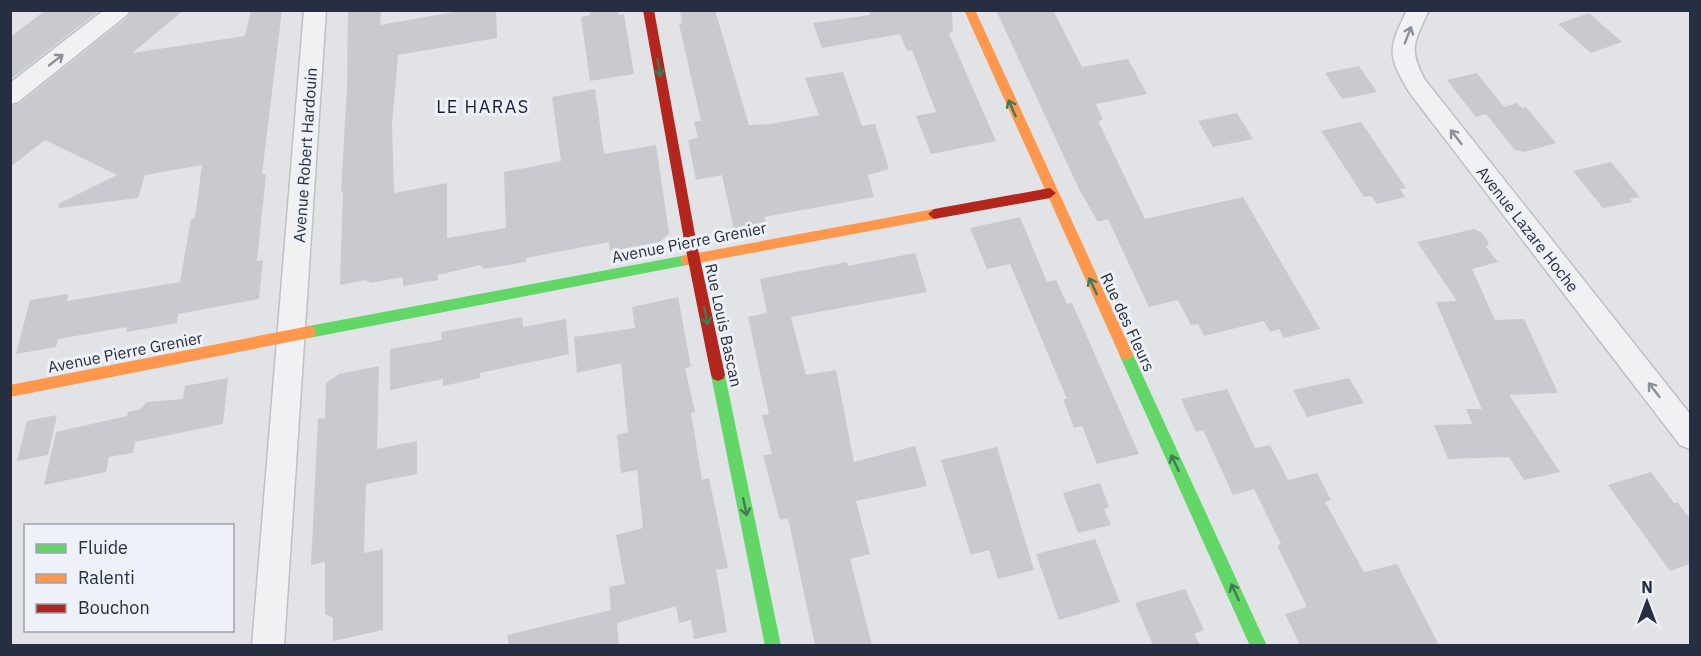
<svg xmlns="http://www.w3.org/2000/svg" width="1701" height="656" viewBox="0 0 1701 656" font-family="'IBM Plex Sans',sans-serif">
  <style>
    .building { fill: #c8cacf }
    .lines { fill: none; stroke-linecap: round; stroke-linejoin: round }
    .street-casing { stroke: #bec0c5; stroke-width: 3 }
    .street { fill: #f1f1f3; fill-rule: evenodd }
    .fast { fill: #63d668; fill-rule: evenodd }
    .slow { fill: #ff974d; fill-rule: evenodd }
    .jam { fill: #b3261e; fill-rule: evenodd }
    .oneway { stroke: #8c909a }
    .oneway2 { stroke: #417a53 }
    .labels { text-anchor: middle; stroke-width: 6; stroke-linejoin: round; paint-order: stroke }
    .street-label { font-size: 16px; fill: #262e42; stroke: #eef1f7 }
    .neighbourhood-label { font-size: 18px; letter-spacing: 1.5px; fill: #181f33; stroke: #eef1f7 }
  </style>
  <rect width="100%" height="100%" fill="#e1e3e7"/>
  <!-- building -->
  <path class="building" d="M 46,10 L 100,10 L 10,80 L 10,37 Z
    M 132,10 L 184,10 L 132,53 L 245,36 L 251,10 L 282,10 L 262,174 L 266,174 L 257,261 L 263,260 L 259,299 L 178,314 L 177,323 L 126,332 L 127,327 L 58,339 L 56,347 L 16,354 L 30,300 L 68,294 L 67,301 L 180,282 L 191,219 L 195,218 L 202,165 L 145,175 L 138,198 L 59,208 L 58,204 L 117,175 L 45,140 L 10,167 L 10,106 L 19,104 L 128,17 Z
    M 348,10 L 381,10 L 380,25 L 465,10 L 496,10 L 497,38 L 398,55 L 392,125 L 394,193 L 447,183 L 447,238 L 506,228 L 504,172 L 561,161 L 552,97 L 595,89 L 604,154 L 656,145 L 669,233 L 660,242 L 610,251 L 609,242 L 526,258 L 526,262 L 484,269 L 480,265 L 438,275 L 438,280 L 403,286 L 403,277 L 370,283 L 366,280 L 340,285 L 343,191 L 341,192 L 347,87 Z
    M 590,10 L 618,10 L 619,15 L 624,14 L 634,74 L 590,81 L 581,17 L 590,15 Z
    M 680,10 L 715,10 L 749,125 L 771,124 L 819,115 L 805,78 L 843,72 L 862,126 L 875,124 L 889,169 L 868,175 L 874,197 L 764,217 L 766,223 L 734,229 L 722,175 L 696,180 L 688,140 L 698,138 L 694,122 L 701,121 L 679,24 L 682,23 Z
    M 869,10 L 952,10 L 953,30 L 949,34 L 996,141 L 931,154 L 916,116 L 936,112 L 912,50 L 907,51 L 900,34 L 822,48 L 813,23 L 870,15 Z
    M 996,10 L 1053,10 L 1082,67 L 1128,59 L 1147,94 L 1096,104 L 1103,120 L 1098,121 L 1145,219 L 1243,197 L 1320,329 L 1284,338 L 1279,329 L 1270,332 L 1264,321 L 1204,336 L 1198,324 L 1191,325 L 1178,300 L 1149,307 L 1108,219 L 1098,222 L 1079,189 Z
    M 1589,13 L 1622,42 L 1591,53 L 1558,24 Z
    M 1359,66 L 1377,92 L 1342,99 L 1325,73 Z
    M 1477,73 L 1504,107 L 1517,103 L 1522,108 L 1526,107 L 1556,143 L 1525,152 L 1515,150 L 1486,114 L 1492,112 L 1476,117 L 1447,80 Z
    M 1237,113 L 1253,139 L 1213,147 L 1198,121 Z
    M 1361,122 L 1406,188 L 1400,189 L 1405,197 L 1377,204 L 1371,196 L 1364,197 L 1321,131 Z
    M 1611,162 L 1640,197 L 1630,199 L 1632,202 L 1603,208 L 1573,171 Z
    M 1020,217 L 1047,282 L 1056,280 L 1067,304 L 1072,303 L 1139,454 L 1097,464 L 1082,426 L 1074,428 L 1063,399 L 1067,399 L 1010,264 L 987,269 L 970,228 Z
    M 1474,229 L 1482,233 L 1489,243 L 1486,247 L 1498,262 L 1472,269 L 1495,320 L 1524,319 L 1558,393 L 1509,395 L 1560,472 L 1524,480 L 1509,457 L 1448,459 L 1434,425 L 1472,424 L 1466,409 L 1482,409 L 1436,302 L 1457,301 L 1417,242 Z
    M 915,253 L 927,292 L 791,317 L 806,375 L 836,370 L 854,462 L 915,446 L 927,486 L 856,501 L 870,554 L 850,559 L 872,645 L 815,645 L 788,518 L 780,520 L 763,455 L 772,454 L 762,415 L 769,414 L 748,317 L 767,313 L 760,279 L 847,262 L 848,266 Z
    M 678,297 L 691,367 L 685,368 L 695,412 L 691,413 L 702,480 L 709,478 L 728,568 L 716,570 L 727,632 L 694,639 L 691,620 L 679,623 L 676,606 L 617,623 L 619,645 L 509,645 L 507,635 L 611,610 L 609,587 L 625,584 L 616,535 L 643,528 L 637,470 L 621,473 L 617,435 L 628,432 L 621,363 L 577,373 L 574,337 L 635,328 L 632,307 Z
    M 522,317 L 523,327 L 566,319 L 569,354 L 480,373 L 480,378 L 443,386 L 443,379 L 390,390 L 390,349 L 442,340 L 441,332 Z
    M 379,366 L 377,449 L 417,441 L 417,474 L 366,484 L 364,553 L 383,549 L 383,630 L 333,641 L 333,618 L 325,614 L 325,562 L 311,565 L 318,419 L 325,418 L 326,383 L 339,374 Z
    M 228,378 L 223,424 L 135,442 L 133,453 L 109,457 L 106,472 L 44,485 L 56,432 L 127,416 L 128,412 L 141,409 L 146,402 L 183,399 L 185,386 Z
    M 1349,378 L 1364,403 L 1307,417 L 1293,390 Z
    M 1227,389 L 1255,448 L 1270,445 L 1288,480 L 1317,473 L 1331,500 L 1325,502 L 1364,572 L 1397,564 L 1439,645 L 1300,645 L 1285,614 L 1307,607 L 1277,545 L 1281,544 L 1254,489 L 1233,495 L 1203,430 L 1196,432 L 1181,399 Z
    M 57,415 L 48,455 L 17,461 L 27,421 Z
    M 997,447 L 1034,570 L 998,579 L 989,550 L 971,555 L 941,460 Z
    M 1651,472 L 1674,503 L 1678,503 L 1690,519 L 1690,564 L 1670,571 L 1608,485 Z
    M 1100,483 L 1109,507 L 1104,509 L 1111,525 L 1078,533 L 1063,493 Z
    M 1095,539 L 1120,602 L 1059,620 L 1036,554 Z
    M 1185,589 L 1204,630 L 1194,634 L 1200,645 L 1153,645 L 1135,603 Z"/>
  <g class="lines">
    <defs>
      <path id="street" d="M 104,10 L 130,10 L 127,15 L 18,102 L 10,104 L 10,83 Z
        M 304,10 L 326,10 L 284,646 L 252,646 Z
        M 1407,10 L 1429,10 C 1414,42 1408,49 1425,80 L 1690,414 L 1690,449 L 1680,445 L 1409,92 C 1387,54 1388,50 1407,10 Z"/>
    </defs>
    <!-- street casing -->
    <use href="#street" class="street-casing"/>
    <!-- street -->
    <use href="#street" class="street"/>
    <!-- fast -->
    <path class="fast" d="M 687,255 L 692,256 L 693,260 L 692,264 L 687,265 L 309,338 L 304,336 L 302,332 L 304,328 L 309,326 Z
      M 1126,348 L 1131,350 L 1267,646 L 1250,646 L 1119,354 L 1121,350 Z
      M 718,369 L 723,371 L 725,375 L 781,646 L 765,646 L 711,375 L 713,371 Z"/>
    <!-- slow -->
    <path class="slow" d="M 964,10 L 975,10 L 1133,354 L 1131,358 L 1126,360 L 1121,358 Z
      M 934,209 L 940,214 L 934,219 L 687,265 L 682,264 L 681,260 L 682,256 L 687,255 Z
      M 309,326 L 314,328 L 316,332 L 314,336 L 309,338 L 10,397 L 10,385 Z"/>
    <!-- jam -->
    <path class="jam" d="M 643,10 L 654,10 L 696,240 L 725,375 L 723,379 L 718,381 L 713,379 L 711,375 L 684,240 Z
      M 1050,188 L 1056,193 L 1050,198 L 934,219 L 928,214 L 934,209 Z"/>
  </g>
  <!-- one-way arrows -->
  <defs><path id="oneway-shaft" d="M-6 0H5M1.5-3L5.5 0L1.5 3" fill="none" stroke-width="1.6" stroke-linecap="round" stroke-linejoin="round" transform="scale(1.5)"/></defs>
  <g class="oneway">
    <use href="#oneway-shaft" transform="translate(1408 35) rotate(-69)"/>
    <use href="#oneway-shaft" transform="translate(56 60) rotate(-38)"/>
    <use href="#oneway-shaft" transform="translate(1456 137) rotate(-128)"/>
    <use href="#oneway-shaft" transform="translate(1654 390) rotate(-128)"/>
  </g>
  <g class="oneway2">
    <use href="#oneway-shaft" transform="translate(659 68) rotate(80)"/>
    <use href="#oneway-shaft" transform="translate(1012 108) rotate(-114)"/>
    <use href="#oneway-shaft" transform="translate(1093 286) rotate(-115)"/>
    <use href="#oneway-shaft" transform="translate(706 316) rotate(78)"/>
    <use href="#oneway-shaft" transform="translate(1175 463) rotate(-115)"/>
    <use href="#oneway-shaft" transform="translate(745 507) rotate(78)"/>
    <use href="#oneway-shaft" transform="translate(1235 592) rotate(-115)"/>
  </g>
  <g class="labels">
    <!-- street labels -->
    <g class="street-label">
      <text transform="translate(305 155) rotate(-86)" y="6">Avenue Robert Hardouin</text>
      <text transform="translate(1528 229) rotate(52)" y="6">Avenue Lazare Hoche</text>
      <text transform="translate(689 242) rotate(-11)" y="6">Avenue Pierre Grenier</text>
      <text transform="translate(1128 322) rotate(65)" y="6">Rue des Fleurs</text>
      <text transform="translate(724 325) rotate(78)" y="6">Rue Louis Bascan</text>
      <text transform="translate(125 352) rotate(-11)" y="6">Avenue Pierre Grenier</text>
    </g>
    <!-- neighbourhood labels -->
    <g class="neighbourhood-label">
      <text x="483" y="113">LE HARAS</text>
    </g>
  </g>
  <!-- border -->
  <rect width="1701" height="656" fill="none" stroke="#262e42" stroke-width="24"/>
  <!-- legend -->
  <rect x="24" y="524" width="210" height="108" fill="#eef1f7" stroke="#9ea3af" stroke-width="1.5"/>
  <rect x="36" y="544" width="30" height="9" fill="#63d668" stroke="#9ea3af" stroke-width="1.5"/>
  <text x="78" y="554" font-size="18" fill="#262e42">Fluide</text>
  <rect x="36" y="574" width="30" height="9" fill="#ff974d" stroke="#9ea3af" stroke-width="1.5"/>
  <text x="78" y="584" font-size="18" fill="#262e42">Ralenti</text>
  <rect x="36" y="604" width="30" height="9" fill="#b3261e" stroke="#9ea3af" stroke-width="1.5"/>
  <text x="78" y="614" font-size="18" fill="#262e42">Bouchon</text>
  <!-- north arrow -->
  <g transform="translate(1647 602)" stroke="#eef1f7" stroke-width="4.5" paint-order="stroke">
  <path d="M0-4.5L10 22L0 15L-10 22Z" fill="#262e42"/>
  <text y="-9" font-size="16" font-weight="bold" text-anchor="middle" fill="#262e42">N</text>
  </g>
</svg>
